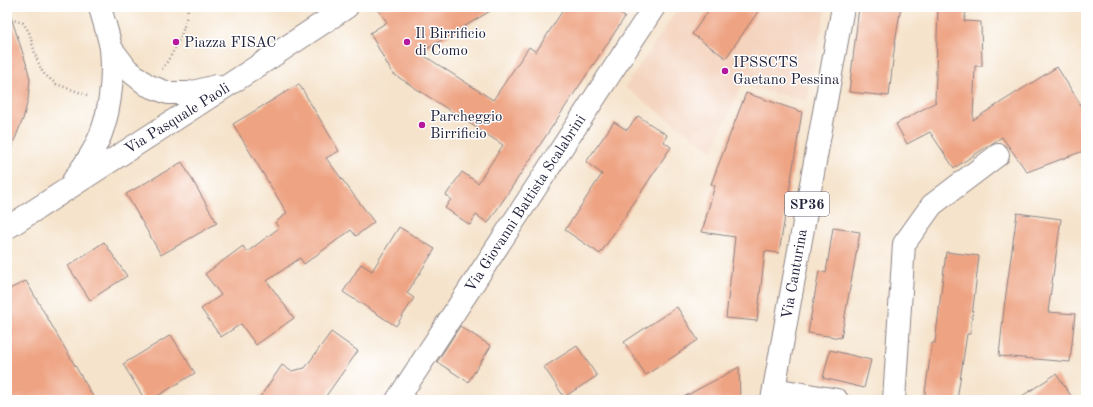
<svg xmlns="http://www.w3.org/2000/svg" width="1093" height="407" viewBox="0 0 1093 407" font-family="'Old Standard TT',serif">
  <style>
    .built { fill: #f4d4bf }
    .building { fill: #eea382 }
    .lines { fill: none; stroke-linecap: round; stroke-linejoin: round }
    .minor-casing { stroke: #8c8283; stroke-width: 24 }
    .major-casing { stroke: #8c8283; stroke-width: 24 }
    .path { stroke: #8c8283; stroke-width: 2.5; stroke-dasharray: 1 3; stroke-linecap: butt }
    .minor { stroke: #fff; stroke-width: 22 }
    .major { stroke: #fff; stroke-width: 22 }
    .poi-dot { fill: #b5179e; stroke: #fff; stroke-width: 1.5 }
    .labels { text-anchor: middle; stroke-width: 3; stroke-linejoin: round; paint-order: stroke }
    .shield { fill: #fff; stroke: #646476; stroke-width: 1 }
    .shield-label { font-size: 14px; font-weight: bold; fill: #22223b }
    .poi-label { font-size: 15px; fill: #22223b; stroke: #fff; text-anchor: start }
    .street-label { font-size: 15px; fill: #22223b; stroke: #fff }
  </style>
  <rect width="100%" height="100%" fill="#fff"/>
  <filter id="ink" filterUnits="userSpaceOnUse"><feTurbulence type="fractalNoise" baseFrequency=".025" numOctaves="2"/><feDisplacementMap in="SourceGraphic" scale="8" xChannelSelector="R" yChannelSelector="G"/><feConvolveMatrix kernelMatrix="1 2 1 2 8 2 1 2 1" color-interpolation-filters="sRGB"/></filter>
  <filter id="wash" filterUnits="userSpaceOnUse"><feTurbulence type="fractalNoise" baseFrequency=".012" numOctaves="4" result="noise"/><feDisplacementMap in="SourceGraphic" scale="16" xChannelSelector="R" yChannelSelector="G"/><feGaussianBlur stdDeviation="0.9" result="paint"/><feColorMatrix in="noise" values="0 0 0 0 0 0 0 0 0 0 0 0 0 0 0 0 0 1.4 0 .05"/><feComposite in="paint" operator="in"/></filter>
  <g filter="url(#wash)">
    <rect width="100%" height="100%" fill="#f5e3cb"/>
    <!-- built -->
    <path class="built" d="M 679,7 L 711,7 L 692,34 L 726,57 L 761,7 L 826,7 L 807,101 L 742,85 L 712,151 L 625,87 Z"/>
    <g id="blocks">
      <!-- building -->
      <path class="building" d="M 376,7 L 497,7 L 420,53 L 493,100 L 529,47 L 536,52 L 565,7 L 610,7 L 625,17 L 488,223 L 476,215 L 470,225 L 445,208 L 451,199 L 446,195 L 462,172 L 478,183 L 503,145 L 392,73 L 370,33 L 387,22 Z
        M 711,7 L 761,7 L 726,58 L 692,34 Z
        M 859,7 L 901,7 L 895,42 L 889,96 L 849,92 Z
        M 938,7 L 967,7 L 964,21 L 981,22 L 982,66 L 975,66 L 973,120 L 1057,67 L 1086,113 L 1086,150 L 1027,172 L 1002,137 L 954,168 L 930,132 L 907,144 L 896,124 L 936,102 L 935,102 Z
        M 7,14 L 10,14 L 26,63 L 30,79 L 28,100 L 23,119 L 8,156 L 7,156 Z
        M 299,84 L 339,151 L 326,158 L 374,222 L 356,236 L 351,230 L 304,264 L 300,258 L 267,281 L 294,318 L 256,345 L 241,324 L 221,337 L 201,309 L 221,295 L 205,274 L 243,246 L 247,252 L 279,228 L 275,223 L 287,213 L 233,124 Z
        M 746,93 L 802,112 L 779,253 L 765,251 L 757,321 L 726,318 L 735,237 L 702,232 L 715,185 L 711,184 Z
        M 638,116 L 667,135 L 664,142 L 671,147 L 600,254 L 565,230 L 602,174 L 586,162 L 614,122 L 627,130 Z
        M 182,162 L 217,223 L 161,255 L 126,194 Z
        M 1017,213 L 1061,219 L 1048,312 L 1075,314 L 1070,362 L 999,356 L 1004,308 Z
        M 399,227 L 435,249 L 407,293 L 414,298 L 396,326 L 343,292 L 361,264 L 372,271 Z
        M 833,228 L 860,232 L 841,338 L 808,333 L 819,271 L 826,273 Z
        M 104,242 L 127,276 L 90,300 L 68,266 Z
        M 946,252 L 979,256 L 970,334 L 967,334 L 957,400 L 924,400 L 932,343 L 935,343 Z
        M 26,281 L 95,400 L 7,400 L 7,290 Z
        M 677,307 L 698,340 L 646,375 L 624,342 Z
        M 460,326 L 491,346 L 468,382 L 437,362 Z
        M 331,332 L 358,351 L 323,400 L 258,400 L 282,365 L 291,371 L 305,368 Z
        M 171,335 L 195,373 L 151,400 L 145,400 L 123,364 Z
        M 577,346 L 597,376 L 564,397 L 544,367 Z
        M 830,350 L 871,360 L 864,388 L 823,378 Z
        M 739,367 L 740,400 L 678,400 L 723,376 Z
        M 1056,374 L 1074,400 L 1016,400 Z"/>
    </g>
  </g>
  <g filter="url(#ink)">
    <use href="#blocks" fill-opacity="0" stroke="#8c8283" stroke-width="1"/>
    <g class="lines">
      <defs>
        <path id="minor" d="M 774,389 L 837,400
          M 397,400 L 654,7
          M 894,400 L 904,244 L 932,205 L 998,155"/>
        <path id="major" d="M 111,48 L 127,69 L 147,85 L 168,93 L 189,93 L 216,86
          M 73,181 C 81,169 90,158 96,145 C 110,118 114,78 111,49 C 109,35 103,20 100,7
          M 7,228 L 247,73 L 347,7
          M 772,400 L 843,7"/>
      </defs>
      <!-- minor casing -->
      <use href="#minor" class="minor-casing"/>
      <!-- major casing -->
      <use href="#major" class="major-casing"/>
      <!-- path -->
      <path class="path" d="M 7,18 L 23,23 L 29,32 L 36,57 L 43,73 L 56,84 L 90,96
        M 162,69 C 175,51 186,29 188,7"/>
      <!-- minor -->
      <use href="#minor" class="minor"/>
      <!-- major -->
      <use href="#major" class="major"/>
    </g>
  </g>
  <!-- markers -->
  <g class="poi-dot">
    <circle cx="176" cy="42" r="4"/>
    <circle cx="407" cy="42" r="4"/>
    <circle cx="725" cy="71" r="4"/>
    <circle cx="422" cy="125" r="4"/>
  </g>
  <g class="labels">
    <!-- shield labels -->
    <rect class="shield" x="785" y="192" width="44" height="24" rx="3"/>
    <g class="shield-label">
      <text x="807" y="209">SP36</text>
    </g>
    <!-- poi labels -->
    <g class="poi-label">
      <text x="415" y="38">Il Birrificio<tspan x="415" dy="17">di Como</tspan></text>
      <text x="184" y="47">Piazza FISAC</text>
      <text x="733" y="67">IPSSCTS<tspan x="733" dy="17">Gaetano Pessina</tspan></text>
      <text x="430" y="121">Parcheggio<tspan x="430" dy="17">Birrificio</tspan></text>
    </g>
    <!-- street labels -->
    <g class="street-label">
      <text transform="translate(177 118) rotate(-32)" y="5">Via Pasquale Paoli</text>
      <text transform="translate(525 203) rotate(-57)" y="5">Via Giovanni Battista Scalabrini</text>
      <text transform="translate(794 274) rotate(-80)" y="5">Via Canturina</text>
    </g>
  </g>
  <!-- margin -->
  <rect width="1093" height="407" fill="none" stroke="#fff" stroke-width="24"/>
</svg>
